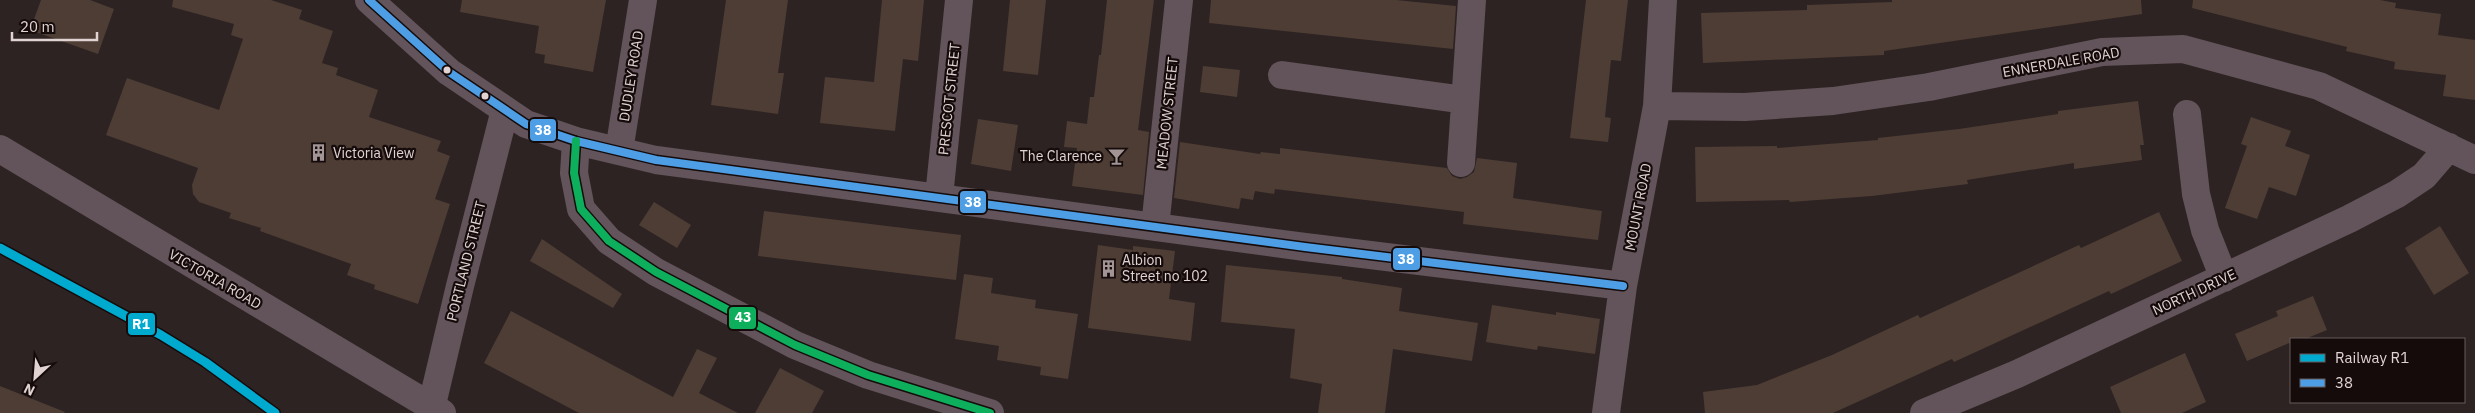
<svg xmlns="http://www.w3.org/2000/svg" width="2475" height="413" viewBox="0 0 2475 413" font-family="'IBM Plex Sans',sans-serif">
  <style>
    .building { fill: #4d3d34 }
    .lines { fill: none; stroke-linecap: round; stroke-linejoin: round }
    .minor { stroke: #62545a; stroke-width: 28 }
    .bus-1-casing { stroke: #150b0b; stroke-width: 11 }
    .bus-2-casing { stroke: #150b0b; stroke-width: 11 }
    .bus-1 { stroke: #4d9ee5; stroke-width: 8 }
    .bus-2 { stroke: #0daf5c; stroke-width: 8 }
    .rail-1-casing { stroke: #150b0b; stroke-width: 12 }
    .rail-1 { stroke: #00a9ce; stroke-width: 9 }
    .bus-dot { fill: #e2d3d3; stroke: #150b0b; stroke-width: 2 }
    .labels { text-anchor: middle; stroke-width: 4.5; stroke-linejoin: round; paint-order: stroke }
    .street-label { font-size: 14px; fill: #e2d3d3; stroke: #150b0b }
    .poi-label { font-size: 14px; fill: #e2d3d3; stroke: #150b0b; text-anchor: start }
    .line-badge { stroke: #150b0b; stroke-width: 2 }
    .badge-label { font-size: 14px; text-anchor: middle; font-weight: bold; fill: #fff }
  </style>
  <rect width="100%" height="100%" fill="#2e2323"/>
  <!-- building -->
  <path class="building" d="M 41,0 L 90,0 L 114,9 L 98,54 L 30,30 Z
    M 173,0 L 271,0 L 302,10 L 299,19 L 333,31 L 322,63 L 338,68 L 336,75 L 378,90 L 369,117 L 441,141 L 437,151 L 450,156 L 435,199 L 450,204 L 418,304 L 374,289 L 375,285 L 347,275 L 351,264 L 260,231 L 261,228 L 229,218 L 231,213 L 199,202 L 193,194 L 192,185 L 198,168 L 106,135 L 127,78 L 219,110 L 243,39 L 231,35 L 234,24 L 172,7 Z
    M 462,0 L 606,0 L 593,72 L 544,63 L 545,55 L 535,53 L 539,26 L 460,12 Z
    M 726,0 L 788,0 L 778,73 L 784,73 L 778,114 L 711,105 Z
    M 882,0 L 924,0 L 918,61 L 903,59 L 895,131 L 820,123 L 825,77 L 874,82 Z
    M 1010,0 L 1046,0 L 1038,75 L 1003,71 Z
    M 1107,0 L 1154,0 L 1138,130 L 1149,132 L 1143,195 L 1072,186 L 1077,148 L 1064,147 L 1067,121 L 1087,124 L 1090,97 L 1094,97 L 1099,55 L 1101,55 Z
    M 1211,0 L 1396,0 L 1456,6 L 1453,49 L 1209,23 Z
    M 1586,0 L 1628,0 L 1621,61 L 1611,60 L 1605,117 L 1611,118 L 1608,142 L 1570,138 Z
    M 1892,0 L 2141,0 L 2142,14 L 1884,51 L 1884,55 L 1703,63 L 1701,13 L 1807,10 L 1807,5 L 1892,2 Z
    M 2193,0 L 2380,0 L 2396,3 L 2395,8 L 2441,14 L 2438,35 L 2475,40 L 2475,100 L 2443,96 L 2446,75 L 2394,69 L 2395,62 L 2346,51 L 2347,47 L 2192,8 Z
    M 1203,66 L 1240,70 L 1237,97 L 1200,92 Z
    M 2138,101 L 2144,145 L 2140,145 L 2142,160 L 2074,169 L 2074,163 L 1967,180 L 1968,184 L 1872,196 L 1790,202 L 1789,200 L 1696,202 L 1695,147 L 1777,146 L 1777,148 L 1878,140 L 1878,138 L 1959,129 L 2058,114 L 2058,111 Z
    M 2251,117 L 2291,131 L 2285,146 L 2310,155 L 2296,196 L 2269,187 L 2257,219 L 2225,208 L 2247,146 L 2241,144 Z
    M 978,119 L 1018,125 L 1011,171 L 971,164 Z
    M 1180,142 L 1260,154 L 1261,152 L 1280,154 L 1280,148 L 1447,168 L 1452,176 L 1460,179 L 1467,177 L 1474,172 L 1477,158 L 1517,163 L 1513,198 L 1602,211 L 1598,240 L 1463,224 L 1464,212 L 1275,189 L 1274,194 L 1255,191 L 1253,200 L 1241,198 L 1239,209 L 1174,198 Z
    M 654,202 L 691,225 L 677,248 L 639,225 Z
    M 764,211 L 961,235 L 956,280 L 758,256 Z
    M 2159,212 L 2182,261 L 2111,294 L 2109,291 L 1954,362 L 1952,359 L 1833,413 L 1705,413 L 1703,392 L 1757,385 L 1832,355 L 1918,315 L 1920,318 L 2079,245 L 2081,248 Z
    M 2440,226 L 2469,273 L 2434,295 L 2405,248 Z
    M 542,239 L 622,294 L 613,308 L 530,261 Z
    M 1098,245 L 1133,250 L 1133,246 L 1175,251 L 1169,299 L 1195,303 L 1191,341 L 1088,328 Z
    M 1226,265 L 1342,277 L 1342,279 L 1402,288 L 1399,311 L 1478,323 L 1472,361 L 1393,349 L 1385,413 L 1318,413 L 1322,384 L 1290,378 L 1295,329 L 1221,322 Z
    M 964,274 L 993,278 L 991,293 L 1036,300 L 1035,308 L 1078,314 L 1068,379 L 1040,375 L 1041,367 L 997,360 L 999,346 L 955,339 Z
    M 2313,296 L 2327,330 L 2305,339 L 2291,339 L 2291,345 L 2289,343 L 2247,361 L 2235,334 L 2278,316 L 2276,311 Z
    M 1492,305 L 1556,315 L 1556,312 L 1600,319 L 1595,354 L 1538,346 L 1537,350 L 1486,342 Z
    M 511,311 L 673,397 L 697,349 L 717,358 L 699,393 L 738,413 L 579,413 L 484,363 Z
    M 2185,353 L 2206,402 L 2182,413 L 2121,413 L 2110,387 Z
    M 780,368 L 824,391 L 812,413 L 755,413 Z
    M 0,386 L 65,412 L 64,413 L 0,413 Z"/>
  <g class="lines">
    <!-- minor -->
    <path class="minor" d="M 369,0 L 449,72 L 526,124 L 576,141 L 656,160 L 1305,247 L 1623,286
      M 1282,75 L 1465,100
      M 1657,106 L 1745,107 L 1833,101 L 1929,87 L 2102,52 L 2183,49 L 2319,86 L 2475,160
      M 2187,114 L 2196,194 L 2205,230 L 2224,278
      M 576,141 L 574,173 L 581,209 L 609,241 L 656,272 L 795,345 L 868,375 L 990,413
      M 0,149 L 442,413
      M 619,151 L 643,0
      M 1461,163 L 1472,0
      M 939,197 L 959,0
      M 1155,227 L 1179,0
      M 430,413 L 460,286 L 505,110
      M 1606,413 L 1623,286 L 1657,106 L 1663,0
      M 1924,413 L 2017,374 L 2349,219 L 2397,194 L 2424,176 L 2449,147"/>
    <defs>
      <path id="bus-1" d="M 369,0 L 449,72 L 526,124 L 576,141 L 656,160 L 1305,247 L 1623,286"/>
      <path id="bus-2" d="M 576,141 L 574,173 L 581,209 L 609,241 L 656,272 L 795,345 L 868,375 L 990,413"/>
    </defs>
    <!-- bus-1 casing -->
    <use href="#bus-1" class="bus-1-casing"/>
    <!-- bus-2 casing -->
    <use href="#bus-2" class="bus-2-casing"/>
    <!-- bus-1 -->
    <use href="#bus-1" class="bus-1"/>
    <!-- bus-2 -->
    <use href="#bus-2" class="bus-2"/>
    <defs>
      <path id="rail-1" d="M 0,248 L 161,335 L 205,362 L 275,413"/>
    </defs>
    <!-- rail-1 casing -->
    <use href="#rail-1" class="rail-1-casing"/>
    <!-- rail-1 -->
    <use href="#rail-1" class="rail-1"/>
  </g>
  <!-- icons -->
  <defs>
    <symbol id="building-bare" viewBox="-9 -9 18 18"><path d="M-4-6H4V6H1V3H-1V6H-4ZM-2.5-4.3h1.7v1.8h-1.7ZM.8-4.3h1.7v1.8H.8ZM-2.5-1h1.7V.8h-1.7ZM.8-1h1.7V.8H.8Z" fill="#a39595" stroke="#150b0b" stroke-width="2.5" paint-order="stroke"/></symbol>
    <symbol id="bar-bare" viewBox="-9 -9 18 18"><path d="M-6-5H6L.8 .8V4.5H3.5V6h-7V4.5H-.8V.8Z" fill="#a39595" stroke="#150b0b" stroke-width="2.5" paint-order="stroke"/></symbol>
  </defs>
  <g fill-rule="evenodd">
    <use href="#building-bare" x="306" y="140" width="25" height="25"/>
    <use href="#bar-bare" x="1104" y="144" width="25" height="25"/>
    <use href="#building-bare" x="1096" y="256" width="25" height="25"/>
  </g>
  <!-- markers -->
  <g class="bus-dot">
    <circle cx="447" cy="70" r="4.5"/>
    <circle cx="485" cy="96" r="4.5"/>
  </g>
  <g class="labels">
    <!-- street labels -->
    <g class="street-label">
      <text transform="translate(2061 62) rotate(-10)" y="5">ENNERDALE ROAD</text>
      <text transform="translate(631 76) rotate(-81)" y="5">DUDLEY ROAD</text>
      <text transform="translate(949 99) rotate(-84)" y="5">PRESCOT STREET</text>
      <text transform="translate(1167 113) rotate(-84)" y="5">MEADOW STREET</text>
      <text transform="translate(1638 207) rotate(-79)" y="5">MOUNT ROAD</text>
      <text transform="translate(466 261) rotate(-76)" y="5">PORTLAND STREET</text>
      <text transform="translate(215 279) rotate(30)" y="5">VICTORIA ROAD</text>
      <text transform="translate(2194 292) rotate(-25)" y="5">NORTH DRIVE</text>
    </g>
    <!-- poi labels -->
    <g class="poi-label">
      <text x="333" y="158">Victoria View</text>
      <text x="1102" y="161" text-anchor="end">The Clarence</text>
      <text x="1122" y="265">Albion<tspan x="1122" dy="16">Street no 102</tspan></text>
    </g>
  </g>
  <g class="line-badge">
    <rect x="529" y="118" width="28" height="24" rx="5" fill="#4d9ee5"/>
    <rect x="959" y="190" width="28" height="24" rx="5" fill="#4d9ee5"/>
    <rect x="1392" y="247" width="29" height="24" rx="5" fill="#4d9ee5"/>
    <rect x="728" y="306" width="29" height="24" rx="5" fill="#0daf5c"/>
    <rect x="127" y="312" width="29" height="24" rx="5" fill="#00a9ce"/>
  </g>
  <g class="badge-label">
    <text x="543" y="135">38</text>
    <text x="973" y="207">38</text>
    <text x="1406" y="264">38</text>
    <text x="743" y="322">43</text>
    <text x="141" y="329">R1</text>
  </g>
  <!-- legend -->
  <rect x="2290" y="338" width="175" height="65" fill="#150b0b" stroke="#675b5b"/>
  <rect x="2300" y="354" width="25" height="8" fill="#00a9ce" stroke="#675b5b"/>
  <text x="2335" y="363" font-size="15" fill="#e2d3d3">Railway R1</text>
  <rect x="2300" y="379" width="25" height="8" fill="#4d9ee5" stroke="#675b5b"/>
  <text x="2335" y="388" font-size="15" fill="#e2d3d3">38</text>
  <!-- north arrow -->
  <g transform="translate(35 378) rotate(206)" stroke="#150b0b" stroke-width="4" paint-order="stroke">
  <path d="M0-4L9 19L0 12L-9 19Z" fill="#e2d3d3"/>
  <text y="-8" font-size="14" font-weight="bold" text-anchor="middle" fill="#e2d3d3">N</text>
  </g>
  <!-- scale -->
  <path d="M12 32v8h85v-8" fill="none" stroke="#e2d3d3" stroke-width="2.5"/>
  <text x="20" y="32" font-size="15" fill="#e2d3d3" stroke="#150b0b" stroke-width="4" paint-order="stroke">20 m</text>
</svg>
